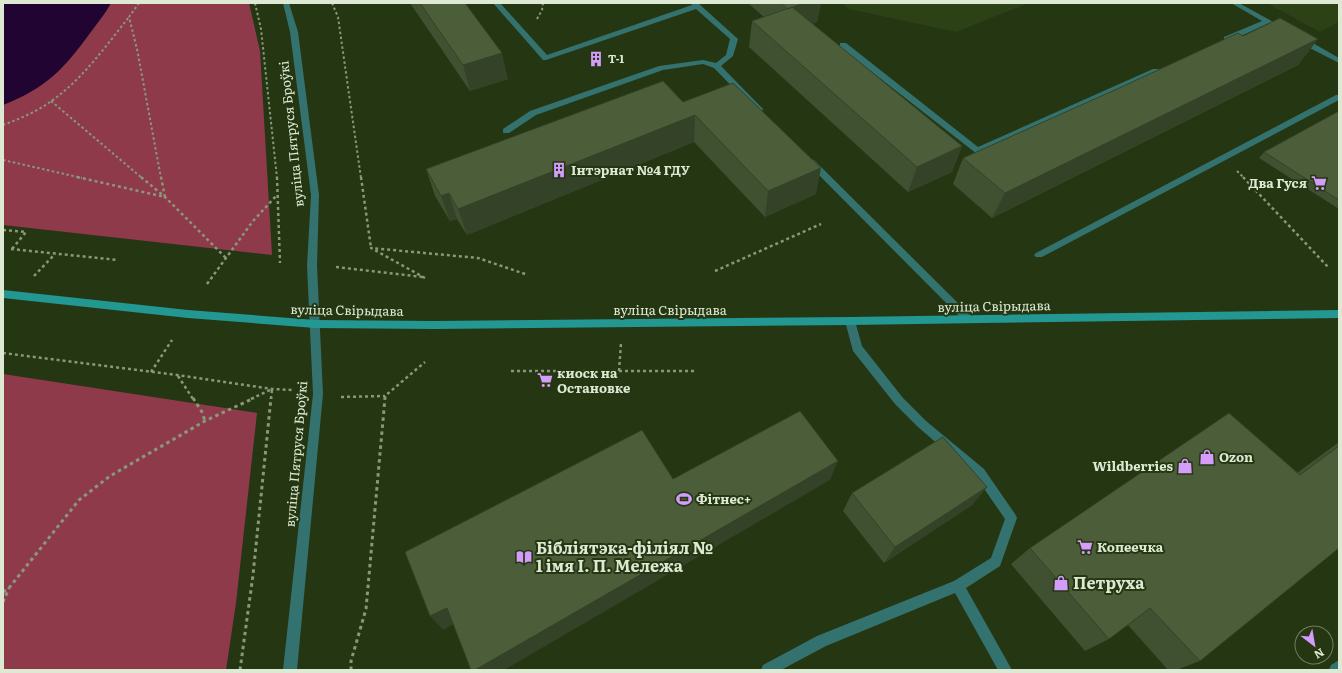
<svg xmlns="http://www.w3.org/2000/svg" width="1342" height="673" viewBox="0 0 1342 673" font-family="Literata,serif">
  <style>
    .built { fill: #2c4115 }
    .green { fill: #8f3a4b }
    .water { fill: #210431 }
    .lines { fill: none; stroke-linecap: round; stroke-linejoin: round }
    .path-far2 { stroke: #89977b; stroke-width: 2; stroke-dasharray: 2.5 2.5; stroke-linecap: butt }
    .path-far1 { stroke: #89977b; stroke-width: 2.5; stroke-dasharray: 3 3; stroke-linecap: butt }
    .path { stroke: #89977b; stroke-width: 3; stroke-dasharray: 3.5 3.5; stroke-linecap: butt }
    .service { fill: #34726f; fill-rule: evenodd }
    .minor { fill: #34726f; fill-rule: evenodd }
    .secondary { fill: #239792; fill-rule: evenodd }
    .wall { fill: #405131 }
    .shaded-wall { fill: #344228 }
    .building { fill: #4b5e39; stroke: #344228 }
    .labels { text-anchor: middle; stroke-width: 4; stroke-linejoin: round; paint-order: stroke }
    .far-poi-label { font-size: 11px; font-weight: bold; fill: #dde9d3; stroke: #253612; text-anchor: start }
    .street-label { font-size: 13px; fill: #dde9d3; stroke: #253612 }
    .poi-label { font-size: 13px; font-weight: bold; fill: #dde9d3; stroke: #253612; text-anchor: start }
    .near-poi-label { font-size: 16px; font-weight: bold; fill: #dde9d3; stroke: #253612; text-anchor: start }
  </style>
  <rect width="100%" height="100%" fill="#253612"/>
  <!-- built -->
  <path class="built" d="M 841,3 L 1029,3 L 956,32 L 849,9 Z
    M 1267,3 L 1339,3 L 1339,22 L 1320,32 Z"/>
  <!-- green -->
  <path class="green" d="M 111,3 L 249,3 L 260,51 L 272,255 L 3,225 L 3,105 C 46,87 63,70 90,33 C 97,23 105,14 111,3 Z
    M 3,374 L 257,413 L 236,603 L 226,670 L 3,670 Z"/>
  <!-- water -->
  <path class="water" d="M 3,3 L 111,3 C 105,14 97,23 90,33 C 63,70 46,88 3,105 Z"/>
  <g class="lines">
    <!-- path-far2 -->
    <path class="path-far2" d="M 139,3 L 129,17 L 137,49 L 161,178
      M 255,3 L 261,29 L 277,178
      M 332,3 L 338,17 L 361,178
      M 537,19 L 542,10 L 543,3
      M 51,101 L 142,178
      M 3,125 C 19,119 36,112 50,102 C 82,80 105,47 129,17
      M 3,160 L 82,178
      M 1237,171 L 1244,178"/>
    <!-- path-far1 -->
    <path class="path-far1" d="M 77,177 L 165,197 L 161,177
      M 141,177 L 165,197 L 226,258
      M 277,177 L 280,263
      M 361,177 L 371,248
      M 1243,177 L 1328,267
      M 3,230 L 26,232 L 12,249
      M 11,249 L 118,260
      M 336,267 L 423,277
      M 715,271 L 821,224
      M 34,276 L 55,254
      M 425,278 L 371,248 L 478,258 L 528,275
      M 207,284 L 253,221 L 277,195
      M 3,353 L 177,375 L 272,389 L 293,390
      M 511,371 L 697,371
      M 619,371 L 621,343
      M 151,372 L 172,340
      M 178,376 L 193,399
      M 341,397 L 385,396
      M 251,399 L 272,389
      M 271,399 L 272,389
      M 385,399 L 385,396 L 425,362"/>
    <!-- path -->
    <path class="path" d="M 193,398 L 202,412 L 205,421
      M 3,592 L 9,588 L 79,500 L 110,476 L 205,421 L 254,398
      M 3,602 L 9,588
      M 240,670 L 253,575 L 271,398
      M 351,670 L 351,661 L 366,609 L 385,398"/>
    <!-- service -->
    <path class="service" d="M 493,3 L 500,3 L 547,55 L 692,5 L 691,3 L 698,3 L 738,39 L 733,56 L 721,66 L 763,109 L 762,111 L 756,111 L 714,68 L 703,64 L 663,70 L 536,115 L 509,133 L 503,133 L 503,129 L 530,111 L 659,66 L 703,60 L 716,63 L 726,55 L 730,39 L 696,9 L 546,60 L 543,60 Z
      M 1231,3 L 1239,3 L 1275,23 L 1271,25 L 1267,24 L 1230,41 L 1224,41 L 1224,37 L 1262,21 Z
      M 1298,38 L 1304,38 L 1339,58 L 1339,63 L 1298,42 Z
      M 840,43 L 846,43 L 978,147 L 1153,69 L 1159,69 L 1160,71 L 977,154 L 840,47 Z
      M 1336,95 L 1339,95 L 1339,100 L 1042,257 L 1036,257 L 1034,255 L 1036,253 Z
      M 811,159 L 814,160 L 971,316 L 973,319 L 971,322 L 965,322 L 808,164 L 807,162 Z
      M 850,317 L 853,318 L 855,321 L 862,346 L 903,398 L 926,421 L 984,469 L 1015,514 L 1017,518 L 1000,566 L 966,588 L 1012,670 L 998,670 L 955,593 L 826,646 L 781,670 L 761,670 L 763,665 L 817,636 L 954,581 L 991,558 L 1005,519 L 976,477 L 918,427 L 895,404 L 853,351 L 845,321 L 847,318 Z
      M 1339,660 L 1339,670 L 1329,670 L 1331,665 Z"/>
    <!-- minor -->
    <path class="minor" d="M 283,3 L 289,3 L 298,32 L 319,195 L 317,266 L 323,394 L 297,670 L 283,670 L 313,394 L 307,266 L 311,195 L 290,32 Z"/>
    <!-- secondary -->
    <path class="secondary" d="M 3,290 L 188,310 L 315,320 L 434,321 L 850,317 L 1339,310 L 1339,318 L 850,325 L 434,329 L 315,328 L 188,318 L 3,298 Z"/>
  </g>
  <!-- wall -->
  <path class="wall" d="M 410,3 L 465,3 L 508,79 L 470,91 Z
    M 748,3 L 821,3 L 817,22 L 812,24 L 962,146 L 952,172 L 908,192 L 749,47 L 752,21 L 764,17 Z
    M 1243,36 L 1318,39 L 1298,65 L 992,218 L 953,184 L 963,158 Z
    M 683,102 L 816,194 L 765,217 L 694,142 L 467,235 L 457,219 L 450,221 L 435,196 L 426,169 Z
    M 1339,111 L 1339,209 L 1259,158 L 1264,152 Z
    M 1339,442 L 1339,548 L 1200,661 L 1176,670 L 1168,670 L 1128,625 L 1109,639 L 1085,651 L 1011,564 L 1030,548 L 1297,473 Z
    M 987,487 L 972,505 L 884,563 L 843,511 L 852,493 Z"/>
  <!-- shaded-wall -->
  <path class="shaded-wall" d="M 803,3 L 821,3 L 817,22 L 784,34 L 788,9 Z
    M 1318,39 L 1298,65 L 992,218 L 1005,193 Z
    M 502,53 L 508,79 L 470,91 L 463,65 Z
    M 695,115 L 694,142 L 467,235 L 458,209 Z
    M 962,146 L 952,172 L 908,192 L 917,167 Z
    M 821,168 L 816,194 L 765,217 L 768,191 Z
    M 449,193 L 457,219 L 450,221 L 441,196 Z
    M 838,461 L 830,480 L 504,670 L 475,670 Z
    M 987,487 L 972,505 L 884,563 L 895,547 Z
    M 447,608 L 459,621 L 443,630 L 430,616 Z"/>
  <!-- building -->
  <path class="building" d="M 420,3 L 465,3 L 502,53 L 463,65 Z
    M 781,3 L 803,3 L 788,9 Z
    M 792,7 L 962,146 L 917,167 L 752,21 Z
    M 1280,18 L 1318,39 L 1005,193 L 963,158 L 1117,89 L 1238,33 L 1243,36 Z
    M 663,81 L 683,102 L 733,83 L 821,168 L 768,191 L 695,115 L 458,209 L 449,193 L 441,196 L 426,169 Z
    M 1339,111 L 1339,200 L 1264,152 Z
    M 800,411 L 838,461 L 475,670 L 471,670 L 447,608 L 430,616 L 405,552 L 642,430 L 673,479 Z
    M 1229,413 L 1300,475 L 1339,446 L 1339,548 L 1200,661 L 1150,608 L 1109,639 L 1030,548 Z
    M 943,437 L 987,487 L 895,547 L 852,493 Z"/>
  <!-- icons -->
  <defs>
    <symbol id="building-bare" viewBox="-9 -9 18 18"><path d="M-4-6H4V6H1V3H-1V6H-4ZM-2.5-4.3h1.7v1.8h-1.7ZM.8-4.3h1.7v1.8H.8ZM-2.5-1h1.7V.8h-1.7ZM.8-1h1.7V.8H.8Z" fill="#d49cfb" stroke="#253612" stroke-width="2.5" paint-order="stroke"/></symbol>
    <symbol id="supermarket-bare" viewBox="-9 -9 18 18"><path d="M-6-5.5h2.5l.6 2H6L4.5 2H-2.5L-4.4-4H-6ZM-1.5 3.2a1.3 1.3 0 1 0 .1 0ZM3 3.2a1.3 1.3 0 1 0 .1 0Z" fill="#d49cfb" stroke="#253612" stroke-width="2.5" paint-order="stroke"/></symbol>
    <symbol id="shop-bare" viewBox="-9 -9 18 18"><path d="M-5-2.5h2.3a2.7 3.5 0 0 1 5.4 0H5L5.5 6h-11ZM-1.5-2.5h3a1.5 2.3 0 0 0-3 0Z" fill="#d49cfb" stroke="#253612" stroke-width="2.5" paint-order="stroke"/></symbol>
    <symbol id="stadium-bare" viewBox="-9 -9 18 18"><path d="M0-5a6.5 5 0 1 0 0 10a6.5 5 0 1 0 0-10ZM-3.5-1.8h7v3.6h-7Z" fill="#d49cfb" stroke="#253612" stroke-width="2.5" paint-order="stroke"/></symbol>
    <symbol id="library-bare" viewBox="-9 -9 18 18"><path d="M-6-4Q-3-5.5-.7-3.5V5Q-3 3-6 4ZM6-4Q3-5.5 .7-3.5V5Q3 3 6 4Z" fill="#d49cfb" stroke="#253612" stroke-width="2.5" paint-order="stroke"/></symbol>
  </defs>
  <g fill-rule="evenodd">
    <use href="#building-bare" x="585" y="48" width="22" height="22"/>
    <use href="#building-bare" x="548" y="159" width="22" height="22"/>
    <use href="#supermarket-bare" x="1308" y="172" width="22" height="22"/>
    <use href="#supermarket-bare" x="534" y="369" width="22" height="22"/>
    <use href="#shop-bare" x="1196" y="446" width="22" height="22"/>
    <use href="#shop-bare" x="1174" y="455" width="22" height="22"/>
    <use href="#stadium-bare" x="673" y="488" width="22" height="22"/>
    <use href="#supermarket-bare" x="1074" y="536" width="22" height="22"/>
    <use href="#library-bare" x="513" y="546" width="22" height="22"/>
    <use href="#shop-bare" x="1050" y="572" width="22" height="22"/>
  </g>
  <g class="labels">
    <!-- far-poi labels -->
    <g class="far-poi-label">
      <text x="608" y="63">Т-1</text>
    </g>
    <!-- street labels -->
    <g class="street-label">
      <text transform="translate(291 134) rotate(-96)" y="5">вуліца Пятруся Броўкі</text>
      <text transform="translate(994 306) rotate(-1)" y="5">вуліца Свірыдава</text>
      <text transform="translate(347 310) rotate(1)" y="5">вуліца Свірыдава</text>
      <text x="670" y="315">вуліца Свірыдава</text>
      <text transform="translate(296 454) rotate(-85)" y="5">вуліца Пятруся Броўкі</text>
    </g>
    <!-- poi labels -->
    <g class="poi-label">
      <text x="571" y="175">Інтэрнат №4 ГДУ</text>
      <text x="1307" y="188" text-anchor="end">Два Гуся</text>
      <text x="557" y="378">киоск на<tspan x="557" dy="15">Остановке</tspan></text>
      <text x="1219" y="462">Ozon</text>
      <text x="1173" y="471" text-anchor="end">Wildberries</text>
      <text x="696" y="504">Фітнес+</text>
      <text x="1097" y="552">Копеечка</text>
    </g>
    <!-- near-poi labels -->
    <g class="near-poi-label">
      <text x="536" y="554">Бібліятэка-філіял №<tspan x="536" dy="18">1 імя І. П. Мележа</tspan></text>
      <text x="1073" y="589">Петруха</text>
    </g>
  </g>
  <!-- border -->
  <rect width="1342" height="673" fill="none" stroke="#dde9d3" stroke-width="8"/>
  <!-- north arrow -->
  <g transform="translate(1314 645) rotate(149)"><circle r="19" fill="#253612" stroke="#6f7e5f"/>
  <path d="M0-3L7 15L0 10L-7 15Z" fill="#d49cfb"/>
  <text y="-6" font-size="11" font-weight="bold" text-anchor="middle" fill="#dde9d3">N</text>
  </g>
</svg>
